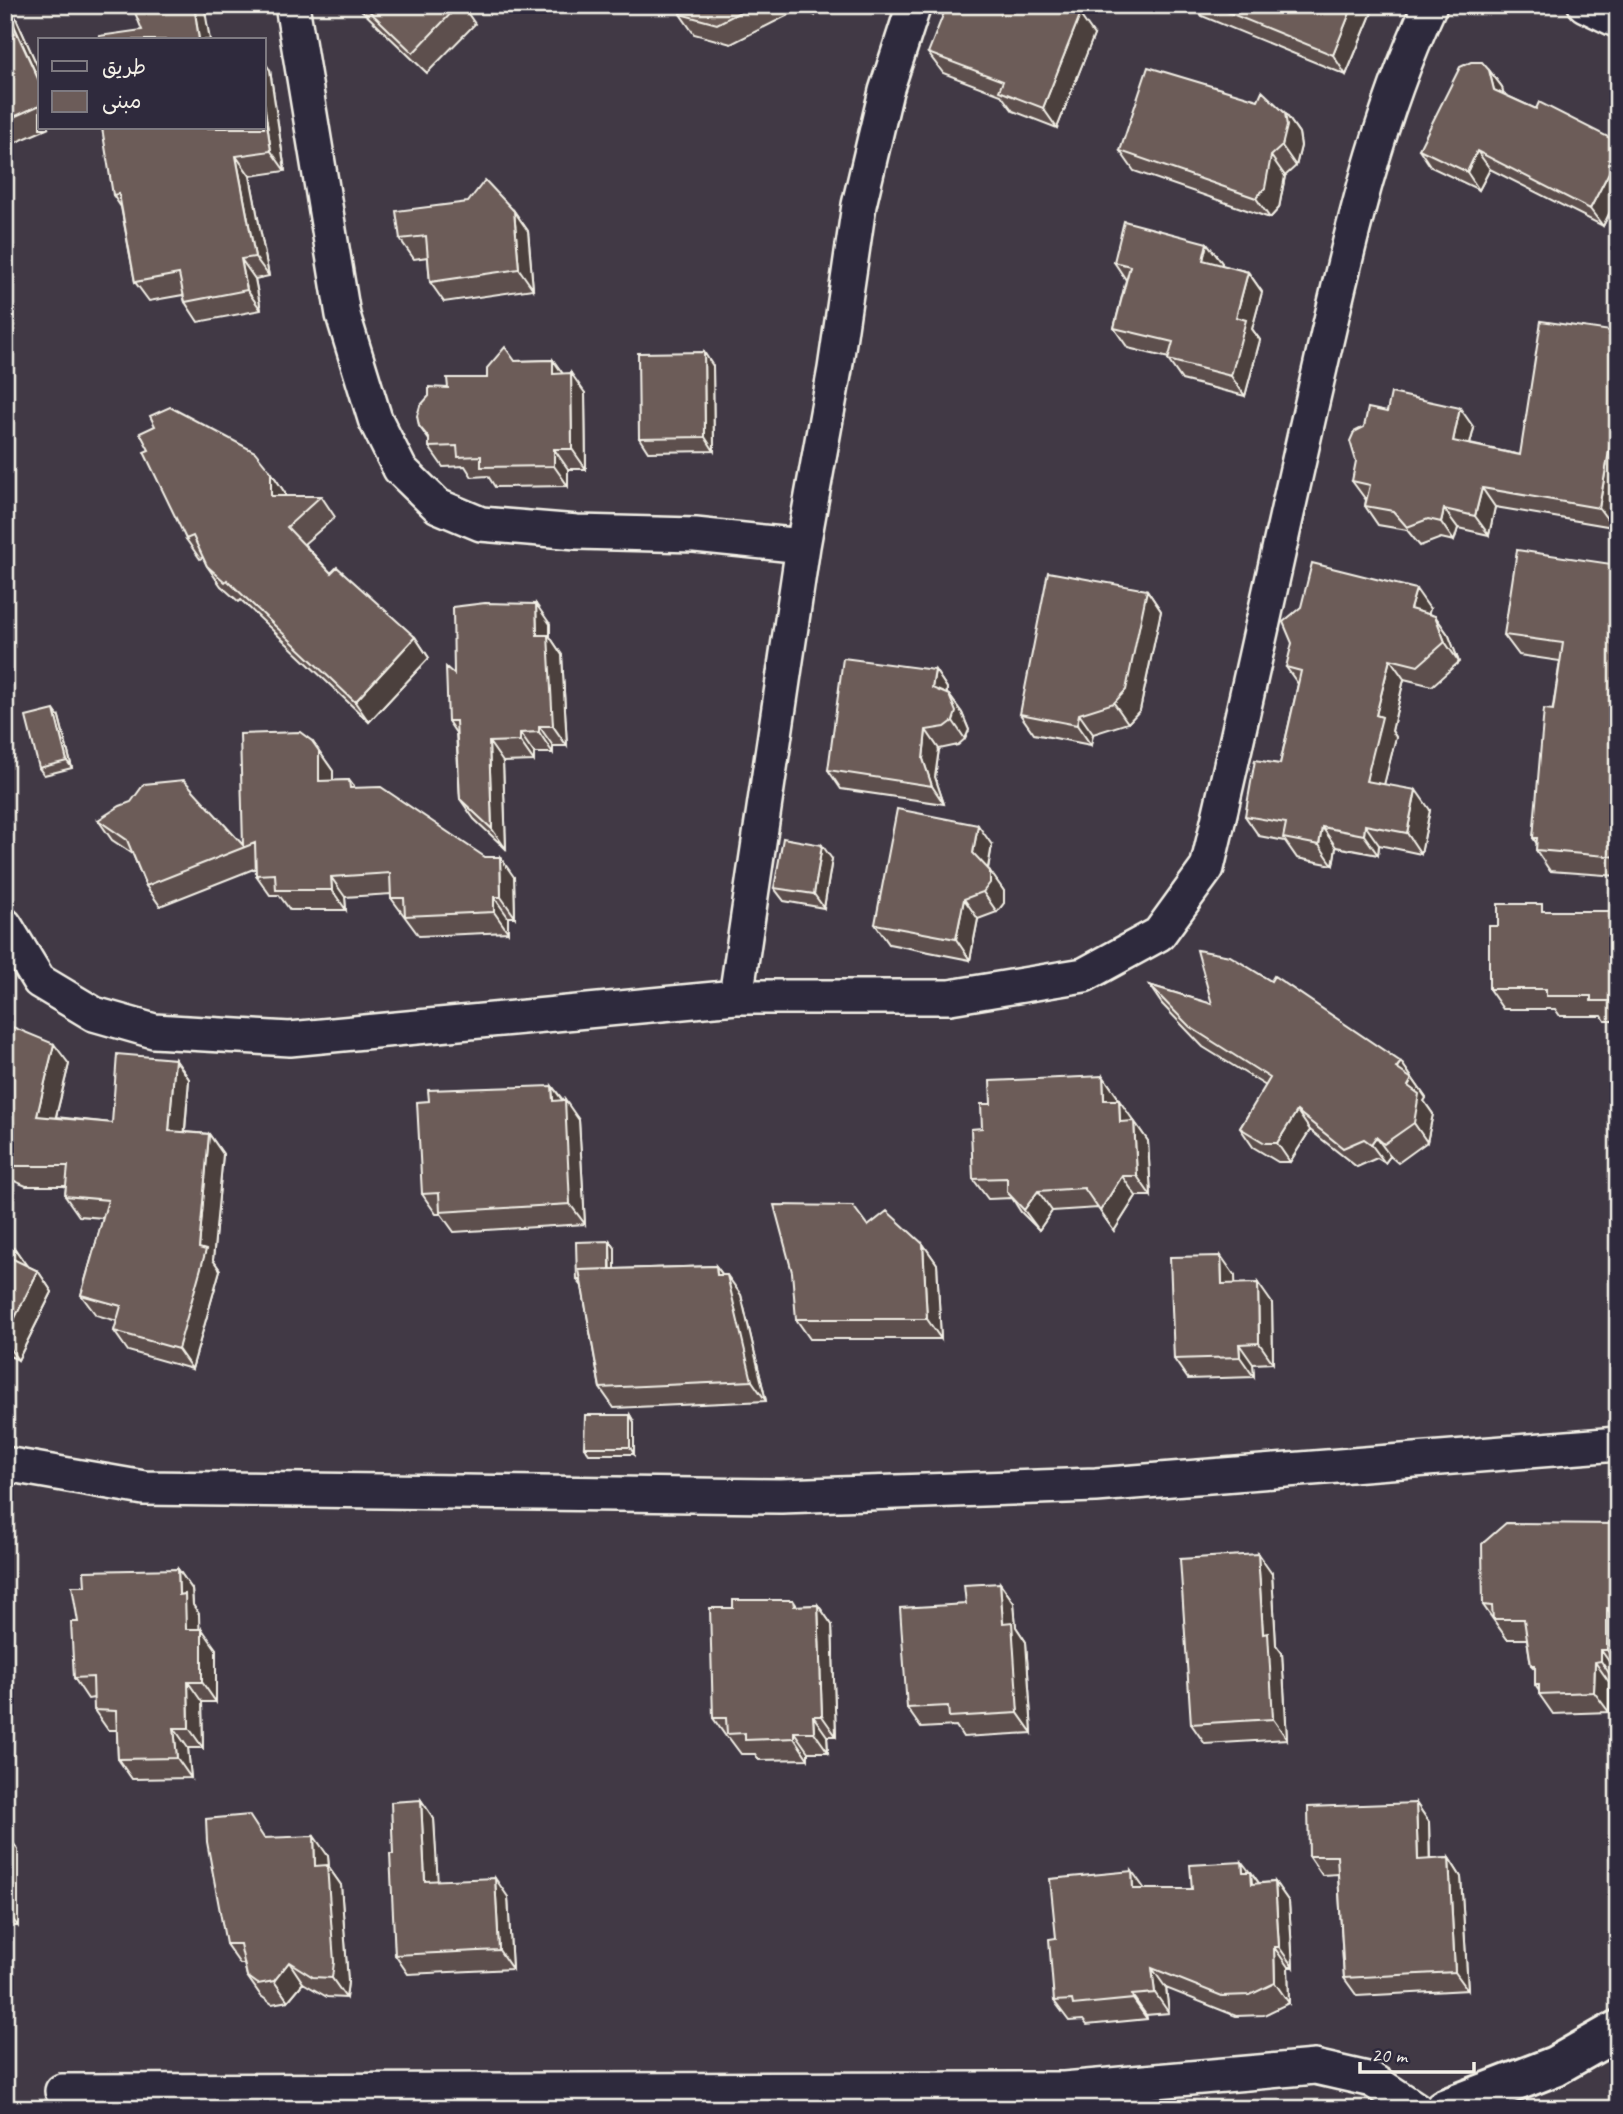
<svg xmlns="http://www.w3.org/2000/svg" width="1623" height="2114" viewBox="0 0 1623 2114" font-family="Caveat,'Playpen Sans Arabic',sans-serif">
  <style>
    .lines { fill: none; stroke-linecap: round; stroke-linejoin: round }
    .street-casing { stroke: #f4f1e8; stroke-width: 38 }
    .secondary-casing { stroke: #f4f1e8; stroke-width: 44 }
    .street { stroke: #2f2a3d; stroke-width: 33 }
    .secondary { stroke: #2f2a3d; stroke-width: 38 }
    .wall { fill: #5d4f4d; stroke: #f4f1e8; stroke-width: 2 }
    .shaded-wall { fill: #4c403e; stroke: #f4f1e8; stroke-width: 2 }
    .building { fill: #6c5c59; stroke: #f4f1e8; stroke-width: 2 }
  </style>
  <rect width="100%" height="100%" fill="#413945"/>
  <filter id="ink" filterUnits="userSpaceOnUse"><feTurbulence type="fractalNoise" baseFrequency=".0143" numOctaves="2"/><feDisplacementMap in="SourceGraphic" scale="14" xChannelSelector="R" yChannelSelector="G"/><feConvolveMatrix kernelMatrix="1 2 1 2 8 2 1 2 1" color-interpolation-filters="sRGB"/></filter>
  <g filter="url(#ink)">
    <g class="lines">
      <defs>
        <path id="street" d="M 292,5 L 343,315 L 375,419 L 400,469 L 438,506 L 481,524 L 577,532 L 695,535 L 803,546
          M 1585,5 L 1618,21
          M 5,925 L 39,981 L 94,1014 L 154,1031 L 290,1039 L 736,997 L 950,997 L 1084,975 L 1159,934 L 1207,868 C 1247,702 1281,535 1320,368 C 1348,245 1376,120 1430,5
          M 736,997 L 803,546 L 835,369 L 859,205 L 886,91 L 914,5
          M 5,1464 L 144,1488 L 781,1496 L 1096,1485 L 1618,1444
          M 62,2091 L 1064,2089 L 1315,2067 L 1372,2080 L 1416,2109"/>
        <path id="secondary" d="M 1444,2109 L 1555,2066 L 1618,2030"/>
      </defs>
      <!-- street casing -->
      <use href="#street" class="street-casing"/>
      <!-- secondary casing -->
      <use href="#secondary" class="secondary-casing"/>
      <!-- street -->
      <use href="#street" class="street"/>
      <!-- secondary -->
      <use href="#secondary" class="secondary"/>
    </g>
    <!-- wall -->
    <path class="wall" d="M 5,5 L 10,5 L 40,72 L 40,128 L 49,128 L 5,147 Z
      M 356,5 L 462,5 L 475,24 L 427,73 Z
      M 682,5 L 818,5 L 815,15 L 798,10 L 731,44 L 694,34 L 680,14 Z
      M 1195,5 L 1375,5 L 1346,75 L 1202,16 Z
      M 1094,35 L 1057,128 L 1013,111 L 1001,95 L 943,73 L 928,53 Z
      M 270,70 L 285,171 L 250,176 L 269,276 L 255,279 L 261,310 L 198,322 L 185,302 L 183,295 L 149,301 L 135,282 L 121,207 L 113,195 Z
      M 1489,70 L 1502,87 L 1503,94 L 1536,109 L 1618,142 L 1618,196 L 1603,226 L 1490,169 L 1479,190 L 1431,167 L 1419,149 Z
      M 1285,113 L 1299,133 L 1301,146 L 1296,166 L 1285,176 L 1279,208 L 1270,218 L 1134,171 L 1120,151 Z
      M 514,211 L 528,231 L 533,289 L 444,302 L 430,282 L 428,257 L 414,259 L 400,239 Z
      M 1207,243 L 1222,263 L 1221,265 L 1248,272 L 1262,292 L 1252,329 L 1260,340 L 1245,396 L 1182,380 L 1168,360 L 1169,358 L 1128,348 L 1114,328 L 1126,280 L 1114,262 Z
      M 1618,332 L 1618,497 L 1613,527 L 1495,507 L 1489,535 L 1458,528 L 1454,541 L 1441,538 L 1420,546 L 1407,530 L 1378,525 L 1365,506 L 1366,500 L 1352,481 L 1474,428 L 1470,444 L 1520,455 Z
      M 553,360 L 563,374 L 585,393 L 586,469 L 568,469 L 568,486 L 495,487 L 488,476 L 472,477 L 465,466 L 443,467 L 429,447 L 429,440 L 419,426 L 448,388 L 487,378 L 515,361 Z
      M 713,366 L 714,451 L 648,452 L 639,438 Z
      M 155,426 L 271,472 L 285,493 L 285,496 L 321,496 L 335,517 L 304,544 L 331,573 L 415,637 L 429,658 L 369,722 L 241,600 L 239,602 L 221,586 L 207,566 L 203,557 L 200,559 L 186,539 L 149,450 Z
      M 1618,565 L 1618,876 L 1550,871 L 1536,850 L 1537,844 L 1533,838 L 1560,661 L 1519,655 L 1504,635 Z
      M 1147,590 L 1161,611 L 1140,710 L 1128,723 L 1093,734 L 1091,745 L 1034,734 L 1020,714 Z
      M 1430,609 L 1428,614 L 1435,616 L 1449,636 L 1459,662 L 1432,686 L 1404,679 L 1392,731 L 1396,737 L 1384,784 L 1430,810 L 1421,854 L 1379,845 L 1378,855 L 1336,847 L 1333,865 L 1297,858 L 1285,841 L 1259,836 L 1245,816 L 1280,764 L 1298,684 L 1286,667 Z
      M 550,624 L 550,637 L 562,655 L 567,746 L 553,746 L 553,753 L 534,753 L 534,761 L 503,762 L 506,849 L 474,819 L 460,799 L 456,733 L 448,721 L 454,674 Z
      M 935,670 L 947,688 L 947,694 L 949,695 L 962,713 L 969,730 L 965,739 L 958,745 L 939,749 L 935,777 L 944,804 L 841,789 L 828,770 Z
      M 59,717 L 72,768 L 44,775 L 39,768 Z
      M 312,741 L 333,771 L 333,781 L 349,780 L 355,788 L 514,877 L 515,917 L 508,917 L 508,932 L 419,936 L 391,898 L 391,894 L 345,897 L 346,910 L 290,910 L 279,895 L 270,895 L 256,875 L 256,868 L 160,906 L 146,886 L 133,854 L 112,840 L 98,820 L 243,845 Z
      M 992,845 L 988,869 L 1004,891 L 1004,903 L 997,912 L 978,919 L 970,960 L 889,944 L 875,924 Z
      M 832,859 L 824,908 L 784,901 L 774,888 Z
      M 1547,911 L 1618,911 L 1618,1021 L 1605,1021 L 1602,1016 L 1560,1016 L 1555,1009 L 1503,1009 L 1489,989 L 1498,926 Z
      M 1149,985 L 1401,1062 L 1426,1098 L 1424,1101 L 1433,1114 L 1427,1142 L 1398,1163 L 1390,1156 L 1385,1163 L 1377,1158 L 1357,1167 L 1310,1130 L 1290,1162 L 1278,1162 L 1253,1147 L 1240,1128 L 1266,1086 L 1203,1047 L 1162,1004 Z
      M 5,1020 L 10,1026 L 69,1064 L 56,1117 L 112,1123 L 175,1059 L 189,1079 L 185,1132 L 209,1134 L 223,1154 L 213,1260 L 220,1270 L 192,1369 L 128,1351 L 114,1331 L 117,1321 L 96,1315 L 81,1295 L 103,1218 L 79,1216 L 65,1196 L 66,1186 L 26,1186 L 12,1180 L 5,1176 Z
      M 1103,1076 L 1117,1096 L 1117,1100 L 1133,1121 L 1134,1121 L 1148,1141 L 1151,1196 L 1136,1196 L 1114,1231 L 1098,1208 L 1052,1211 L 1039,1230 L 1021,1212 L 1012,1198 L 988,1199 L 973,1179 L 982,1128 L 991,1104 Z
      M 552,1086 L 579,1120 L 585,1224 L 454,1232 L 441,1214 L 436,1214 L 422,1194 Z
      M 868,1226 L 923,1244 L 937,1264 L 941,1339 L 810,1339 L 796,1319 Z
      M 610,1241 L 615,1248 L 615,1269 L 716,1266 L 723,1275 L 741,1295 L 766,1401 L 614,1408 L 600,1388 L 582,1286 L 577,1280 Z
      M 5,1244 L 15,1249 L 27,1266 L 38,1271 L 52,1292 L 18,1360 L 5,1354 Z
      M 1235,1276 L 1235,1284 L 1272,1303 L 1273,1363 L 1253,1364 L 1254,1377 L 1188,1379 L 1174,1359 Z
      M 630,1415 L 634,1422 L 634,1454 L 589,1454 L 584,1447 Z
      M 1618,1524 L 1618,1670 L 1615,1670 L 1615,1682 L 1609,1682 L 1609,1712 L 1553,1714 L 1539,1694 L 1539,1691 L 1535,1685 L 1535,1669 L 1531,1665 L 1527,1639 L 1507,1639 L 1483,1605 Z
      M 178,1569 L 192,1589 L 193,1605 L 199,1614 L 199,1629 L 216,1649 L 216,1702 L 202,1702 L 203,1748 L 188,1748 L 191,1778 L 132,1779 L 118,1759 L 117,1730 L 108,1730 L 94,1710 L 94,1698 L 88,1699 L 74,1678 L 78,1622 L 85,1586 Z
      M 1272,1574 L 1276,1645 L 1282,1653 L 1287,1739 L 1205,1744 L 1191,1724 Z
      M 1000,1583 L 1014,1603 L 1016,1627 L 1026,1642 L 1032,1733 L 963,1737 L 956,1726 L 921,1728 L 907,1708 L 966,1604 Z
      M 793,1600 L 797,1606 L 818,1605 L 832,1625 L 836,1736 L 827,1736 L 828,1752 L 808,1752 L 808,1759 L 759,1760 L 755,1754 L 741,1754 L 729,1738 L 727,1738 L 713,1718 L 733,1608 Z
      M 421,1800 L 434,1819 L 437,1881 L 508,1897 L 512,1969 L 408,1974 L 395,1955 L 393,1854 Z
      M 1416,1803 L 1429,1822 L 1430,1859 L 1449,1858 L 1461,1877 L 1468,1990 L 1357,1996 L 1344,1978 L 1338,1874 L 1322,1875 L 1309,1856 Z
      M 5,1832 L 18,1850 L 18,1926 L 5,1926 Z
      M 265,1838 L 328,1856 L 329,1868 L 341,1885 L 348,1982 L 346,1998 L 327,1997 L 303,1983 L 288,2001 L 272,2004 L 261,1996 L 247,1976 L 244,1964 L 240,1964 L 226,1944 Z
      M 1249,1872 L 1251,1872 L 1259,1883 L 1275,1882 L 1289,1902 L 1293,1967 L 1288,1967 L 1289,2003 L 1264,2015 L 1236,2016 L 1166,1988 L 1169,2013 L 1146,2015 L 1147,2019 L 1087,2025 L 1083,2020 L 1069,2021 L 1054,2001 L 1056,1938 L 1192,1889 Z"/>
    <!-- shaded-wall -->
    <path class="shaded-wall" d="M 5,5 L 10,5 L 40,72 L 40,83 Z
      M 194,5 L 204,5 L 210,40 L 199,40 Z
      M 809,5 L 818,5 L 815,15 Z
      M 1353,5 L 1375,5 L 1346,75 L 1333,55 Z
      M 1080,15 L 1094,35 L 1057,128 L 1043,108 Z
      M 264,61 L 270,70 L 285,171 L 271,151 L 264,103 Z
      M 1489,70 L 1502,87 L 1506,107 L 1494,90 Z
      M 1285,113 L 1299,133 L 1301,146 L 1296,166 L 1282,146 Z
      M 1477,151 L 1490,169 L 1479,190 L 1467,172 Z
      M 1618,155 L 1618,196 L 1603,226 L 1590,209 Z
      M 236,156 L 250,176 L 269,276 L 255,257 Z
      M 1271,156 L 1285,176 L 1279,208 L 1270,218 L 1256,198 Z
      M 514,211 L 528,231 L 533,289 L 519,269 Z
      M 1207,243 L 1222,263 L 1217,280 L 1203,260 Z
      M 241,259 L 255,279 L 261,310 L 247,290 Z
      M 1248,272 L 1262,292 L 1252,329 L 1260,340 L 1245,396 L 1231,376 L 1236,317 Z
      M 704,352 L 713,366 L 714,451 L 705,437 Z
      M 553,360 L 567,380 L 553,374 Z
      M 571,373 L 585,393 L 586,469 L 572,449 Z
      M 1618,400 L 1618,497 L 1613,527 L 1599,508 Z
      M 1460,408 L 1474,428 L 1466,460 L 1453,441 Z
      M 554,449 L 568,469 L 568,486 L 554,466 Z
      M 271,472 L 285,493 L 285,517 L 271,496 Z
      M 1482,488 L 1495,507 L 1489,535 L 1475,516 Z
      M 1444,509 L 1458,528 L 1454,541 L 1441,522 Z
      M 1416,589 L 1430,609 L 1424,629 L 1410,609 Z
      M 1147,590 L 1161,611 L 1140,710 L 1128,723 L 1114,703 Z
      M 536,604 L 550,624 L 550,637 L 562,655 L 567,746 L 553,726 L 537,635 Z
      M 1435,616 L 1449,636 L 1459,662 L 1445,642 Z
      M 415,637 L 429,658 L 369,722 L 355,702 Z
      M 1390,659 L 1404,679 L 1392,731 L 1396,737 L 1380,801 L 1366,781 L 1376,715 Z
      M 935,670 L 947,688 L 945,707 L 932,688 Z
      M 949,695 L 962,713 L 969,730 L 965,739 L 953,721 Z
      M 54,710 L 59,717 L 72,768 L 67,761 Z
      M 1079,714 L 1093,734 L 1091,745 L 1077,725 Z
      M 539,726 L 553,746 L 553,753 L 539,732 Z
      M 926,730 L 939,749 L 935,777 L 944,804 L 932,786 L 923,759 Z
      M 520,733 L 534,753 L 534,761 L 520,741 Z
      M 312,741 L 333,771 L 333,801 L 319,781 Z
      M 489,742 L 503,762 L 506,849 L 492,829 Z
      M 1416,790 L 1430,810 L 1421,854 L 1407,833 Z
      M 978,825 L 992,845 L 987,873 L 973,853 Z
      M 1365,825 L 1379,845 L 1378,855 L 1364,835 Z
      M 1322,827 L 1336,847 L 1333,865 L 1319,845 Z
      M 822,845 L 832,859 L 824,908 L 814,894 Z
      M 500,857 L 514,877 L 515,917 L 501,897 Z
      M 990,871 L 1004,891 L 1004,903 L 997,912 L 983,892 Z
      M 331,877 L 345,897 L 346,910 L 332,890 Z
      M 494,897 L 508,917 L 508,932 L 494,912 Z
      M 964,899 L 978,919 L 970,960 L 956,939 Z
      M 54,1044 L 69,1064 L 51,1136 L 37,1116 Z
      M 175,1059 L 189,1079 L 183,1151 L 169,1131 Z
      M 1401,1062 L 1426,1098 L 1424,1101 L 1433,1114 L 1427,1142 L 1414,1123 L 1396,1068 Z
      M 1103,1076 L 1117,1096 L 1118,1120 L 1104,1100 Z
      M 552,1086 L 565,1104 L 565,1100 L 579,1120 L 585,1224 L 570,1204 L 553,1101 Z
      M 1119,1100 L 1133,1120 L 1134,1142 L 1120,1122 Z
      M 1297,1111 L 1310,1130 L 1290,1162 L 1277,1143 Z
      M 1134,1121 L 1148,1141 L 1151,1196 L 1137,1176 Z
      M 209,1134 L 223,1154 L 213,1260 L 220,1270 L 192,1369 L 178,1349 L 199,1248 Z
      M 1376,1137 L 1390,1156 L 1385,1163 L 1371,1144 Z
      M 1122,1176 L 1136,1196 L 1114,1231 L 1100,1211 Z
      M 1038,1191 L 1052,1211 L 1039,1230 L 1024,1210 Z
      M 610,1241 L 615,1248 L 615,1286 L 611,1280 Z
      M 923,1244 L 937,1264 L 941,1339 L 927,1319 Z
      M 15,1249 L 29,1269 L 11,1258 Z
      M 1221,1256 L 1235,1276 L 1236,1304 L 1222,1284 Z
      M 716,1266 L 730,1285 L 727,1275 L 741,1295 L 766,1401 L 752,1381 L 717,1275 Z
      M 38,1271 L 52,1292 L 18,1360 L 5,1342 L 5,1338 Z
      M 1258,1283 L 1272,1303 L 1273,1363 L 1259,1343 Z
      M 1239,1344 L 1253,1364 L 1254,1377 L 1240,1357 Z
      M 630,1415 L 634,1422 L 634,1454 L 630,1447 Z
      M 1258,1554 L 1272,1574 L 1276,1645 L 1282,1653 L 1287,1739 L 1273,1719 L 1263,1634 Z
      M 178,1569 L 192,1589 L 193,1605 L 199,1614 L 200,1649 L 186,1629 L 179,1595 Z
      M 1617,1576 L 1618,1577 L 1618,1610 L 1617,1608 Z
      M 1000,1583 L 1014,1603 L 1016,1627 L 1026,1642 L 1032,1733 L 1018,1713 L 1003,1623 Z
      M 818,1605 L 832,1625 L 836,1736 L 822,1716 Z
      M 1607,1608 L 1618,1623 L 1618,1665 L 1607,1650 Z
      M 202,1629 L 216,1649 L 216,1702 L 202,1682 Z
      M 1601,1650 L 1615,1670 L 1615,1682 L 1601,1661 Z
      M 1595,1662 L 1609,1682 L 1609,1712 L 1594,1692 Z
      M 188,1682 L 202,1702 L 203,1748 L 189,1728 Z
      M 813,1716 L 827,1736 L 828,1752 L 814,1732 Z
      M 174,1728 L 188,1748 L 191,1778 L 177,1758 Z
      M 794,1732 L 808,1752 L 808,1759 L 794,1738 Z
      M 421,1800 L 434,1819 L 439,1901 L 425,1881 Z
      M 1416,1803 L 1429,1822 L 1430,1878 L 1418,1860 Z
      M 5,1832 L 18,1850 L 18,1926 L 5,1909 Z
      M 314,1836 L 328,1856 L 329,1868 L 341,1885 L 348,1982 L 346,1998 L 332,1978 L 315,1866 Z
      M 1449,1858 L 1461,1877 L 1468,1990 L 1455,1972 Z
      M 1242,1862 L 1252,1875 L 1251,1872 L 1265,1892 L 1267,1904 L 1243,1872 Z
      M 1132,1871 L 1146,1891 L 1133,1889 Z
      M 495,1878 L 508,1897 L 512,1969 L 499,1950 Z
      M 1275,1882 L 1289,1902 L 1293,1967 L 1279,1947 Z
      M 1274,1947 L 1288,1967 L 1289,2003 L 1275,1983 Z
      M 289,1962 L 303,1983 L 288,2001 L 274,1981 Z
      M 1152,1968 L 1166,1988 L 1169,2013 L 1155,1993 Z
      M 1132,1995 L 1146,2015 L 1147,2019 L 1133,1999 Z"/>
    <!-- building -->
    <path class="building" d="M 132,5 L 194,5 L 199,40 L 100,40 L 99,36 L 142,30 Z
      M 363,5 L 459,5 L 413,53 Z
      M 682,5 L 754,5 L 717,24 L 680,14 Z
      M 947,5 L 1053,5 L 1080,15 L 1043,108 L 999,91 L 1003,81 L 928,53 Z
      M 1210,5 L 1353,5 L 1333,55 Z
      M 5,7 L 40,83 L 40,105 L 5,121 Z
      M 1471,62 L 1482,62 L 1489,70 L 1494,90 L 1536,109 L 1539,102 L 1618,142 L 1618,155 L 1590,209 L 1477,151 L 1467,172 L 1419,149 L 1460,67 Z
      M 1148,67 L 1258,100 L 1262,91 L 1285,113 L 1287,126 L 1282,146 L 1271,156 L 1265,188 L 1256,198 L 1120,151 Z
      M 264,103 L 271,151 L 236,156 L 255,257 L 241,259 L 247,290 L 185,302 L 179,274 L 135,282 L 119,194 L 113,195 L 102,128 L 264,128 Z
      M 485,180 L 514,211 L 519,269 L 430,282 L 426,236 L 400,239 L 396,211 L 468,202 Z
      M 1124,221 L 1207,243 L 1203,260 L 1248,272 L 1236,317 L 1246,320 L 1231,376 L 1168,360 L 1173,342 L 1114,328 L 1130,266 L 1114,262 Z
      M 1541,321 L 1618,332 L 1618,400 L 1599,508 L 1482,488 L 1475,516 L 1444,509 L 1441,522 L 1428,519 L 1407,527 L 1393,511 L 1365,506 L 1370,485 L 1352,481 L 1356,461 L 1350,441 L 1354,432 L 1364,427 L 1368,408 L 1387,412 L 1391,393 L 1460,408 L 1453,441 L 1520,455 Z
      M 505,347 L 515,361 L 553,360 L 553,374 L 571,373 L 572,449 L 554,449 L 554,466 L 481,467 L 481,456 L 458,457 L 457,446 L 429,447 L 429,438 L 419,426 L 417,416 L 420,406 L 429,396 L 429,387 L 448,388 L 447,378 L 487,378 L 487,368 Z
      M 704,352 L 705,437 L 639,438 L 638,353 Z
      M 170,407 L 255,452 L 271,472 L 271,496 L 321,496 L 287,527 L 331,573 L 337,567 L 415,637 L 355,702 L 227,580 L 225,582 L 207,566 L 193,536 L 186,539 L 144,452 L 149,450 L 140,433 L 155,426 L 150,416 Z
      M 1517,550 L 1618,565 L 1618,857 L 1536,850 L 1537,838 L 1533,838 L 1544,709 L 1553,710 L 1563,643 L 1504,635 Z
      M 1312,563 L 1416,589 L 1410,609 L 1435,616 L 1445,642 L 1418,666 L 1390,659 L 1376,715 L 1382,717 L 1366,781 L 1416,790 L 1407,833 L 1365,825 L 1364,835 L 1322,827 L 1319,845 L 1283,838 L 1286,823 L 1245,816 L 1255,760 L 1280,764 L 1301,671 L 1286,667 L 1292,643 L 1283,622 L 1301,607 Z
      M 1048,572 L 1147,590 L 1126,690 L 1114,703 L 1079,714 L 1077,725 L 1020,714 Z
      M 485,603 L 536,604 L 537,635 L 548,635 L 553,726 L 539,726 L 539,732 L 520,733 L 520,741 L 489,742 L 492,829 L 460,799 L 456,721 L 448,721 L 446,667 L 454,674 L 453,607 Z
      M 843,658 L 935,670 L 932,688 L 949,695 L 956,712 L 953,721 L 945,727 L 926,730 L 923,759 L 932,786 L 828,770 Z
      M 54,710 L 67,761 L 39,768 L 26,717 Z
      M 300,732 L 312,741 L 319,751 L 319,781 L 349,780 L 350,788 L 381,787 L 485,857 L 500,857 L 501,897 L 494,897 L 494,912 L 405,916 L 404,898 L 391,898 L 390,873 L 331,877 L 332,890 L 276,890 L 275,874 L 256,875 L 255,843 L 146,886 L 127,840 L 98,820 L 120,806 L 131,802 L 144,784 L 184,780 L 243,845 L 240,734 Z
      M 897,809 L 978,825 L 973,853 L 990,871 L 990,883 L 983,892 L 964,899 L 956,939 L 875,924 Z
      M 783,838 L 822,845 L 814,894 L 774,888 Z
      M 1498,904 L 1542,904 L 1542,911 L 1618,911 L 1618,1001 L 1591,1001 L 1591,996 L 1546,996 L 1546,989 L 1489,989 L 1489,926 L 1498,926 Z
      M 1197,950 L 1230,956 L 1271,981 L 1274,976 L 1401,1062 L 1396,1068 L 1412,1079 L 1408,1086 L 1419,1094 L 1414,1123 L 1384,1144 L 1376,1137 L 1371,1144 L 1364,1139 L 1343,1148 L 1297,1111 L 1277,1143 L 1265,1143 L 1240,1128 L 1270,1078 L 1190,1027 L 1149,985 L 1212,1004 Z
      M 5,1020 L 10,1026 L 54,1044 L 37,1116 L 112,1123 L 117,1054 L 175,1059 L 169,1131 L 209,1134 L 199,1248 L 206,1250 L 178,1349 L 114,1331 L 121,1306 L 81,1295 L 108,1200 L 65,1196 L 68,1166 L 12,1166 L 5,1163 Z
      M 1103,1076 L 1104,1100 L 1119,1100 L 1120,1122 L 1134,1121 L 1137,1176 L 1122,1176 L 1100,1211 L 1084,1188 L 1038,1191 L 1024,1210 L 1007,1192 L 1007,1178 L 973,1179 L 971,1129 L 982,1128 L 981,1104 L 991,1104 L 990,1081 Z
      M 552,1086 L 553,1101 L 565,1100 L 570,1204 L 440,1212 L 439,1193 L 422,1194 L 417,1102 L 429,1101 L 428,1090 Z
      M 774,1205 L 853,1206 L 868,1226 L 887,1211 L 923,1244 L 927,1319 L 796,1319 L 792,1272 Z
      M 610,1241 L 610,1269 L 579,1270 L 581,1280 L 577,1280 L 576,1242 Z
      M 5,1244 L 15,1249 L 11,1258 L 38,1271 L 5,1338 Z
      M 1221,1256 L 1222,1284 L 1258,1283 L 1259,1343 L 1239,1344 L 1240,1357 L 1174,1359 L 1170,1257 Z
      M 716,1266 L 717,1275 L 727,1275 L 752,1381 L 600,1388 L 579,1270 Z
      M 585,1415 L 630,1415 L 630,1447 L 584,1447 Z
      M 1506,1523 L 1618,1524 L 1617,1608 L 1607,1608 L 1607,1650 L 1601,1650 L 1601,1661 L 1595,1662 L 1594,1692 L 1539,1694 L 1539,1685 L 1535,1685 L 1535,1665 L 1531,1665 L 1524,1619 L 1493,1619 L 1492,1606 L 1483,1605 L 1482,1544 Z
      M 1258,1554 L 1263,1634 L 1268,1633 L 1273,1719 L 1191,1724 L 1180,1559 Z
      M 178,1569 L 179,1595 L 185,1594 L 186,1629 L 202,1629 L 202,1682 L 188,1682 L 189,1728 L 174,1728 L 177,1758 L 118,1759 L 116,1711 L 94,1710 L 93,1677 L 74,1678 L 71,1622 L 78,1622 L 72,1586 L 85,1586 L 84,1571 Z
      M 1000,1583 L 1003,1623 L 1012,1622 L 1018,1713 L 949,1717 L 948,1706 L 907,1708 L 900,1608 L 966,1604 L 964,1585 Z
      M 733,1600 L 793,1600 L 794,1606 L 818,1605 L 822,1716 L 813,1716 L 814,1732 L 794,1732 L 794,1738 L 745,1740 L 745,1733 L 727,1734 L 726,1718 L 713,1718 L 710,1608 L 733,1608 Z
      M 421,1800 L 425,1881 L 495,1878 L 499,1950 L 395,1955 L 390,1854 L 393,1854 L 391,1802 Z
      M 1416,1803 L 1418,1860 L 1449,1858 L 1455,1972 L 1344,1978 L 1337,1856 L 1309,1856 L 1308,1807 Z
      M 249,1815 L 264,1838 L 314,1836 L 315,1866 L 327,1865 L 334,1962 L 332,1978 L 313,1977 L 289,1962 L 274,1981 L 258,1984 L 247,1976 L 240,1944 L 226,1944 L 207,1842 L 206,1819 Z
      M 1242,1862 L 1243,1872 L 1251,1872 L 1252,1884 L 1275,1882 L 1279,1947 L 1274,1947 L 1275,1983 L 1250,1995 L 1222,1996 L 1152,1968 L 1155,1993 L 1132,1995 L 1133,1999 L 1073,2005 L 1072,2000 L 1054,2001 L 1049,1939 L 1056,1938 L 1050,1879 L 1132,1871 L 1133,1889 L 1192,1889 L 1190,1865 Z
      M 994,2107 L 1010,2109 L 889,2109 L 902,2108 Z"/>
  </g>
  <!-- margin -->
  <rect width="1623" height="2114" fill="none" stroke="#2f2a3d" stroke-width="28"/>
  <rect x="14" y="14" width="1595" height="2086" fill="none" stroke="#f4f1e8" stroke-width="2.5" filter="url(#ink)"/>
  <!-- legend -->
  <rect x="38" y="38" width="228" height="91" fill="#2f2a3d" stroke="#7e7a81" stroke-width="2"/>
  <rect x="52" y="61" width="35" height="10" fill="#2f2a3d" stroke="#7e7a81" stroke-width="2"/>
  <text x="102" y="74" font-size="21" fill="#f4f1e8">طريق</text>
  <rect x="52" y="91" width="35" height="21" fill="#6c5c59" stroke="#7e7a81" stroke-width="2"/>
  <text x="102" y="108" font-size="21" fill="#f4f1e8">مبنى</text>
  <!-- scale -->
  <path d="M1360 2062v10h114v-10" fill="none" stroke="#f4f1e8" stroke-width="3.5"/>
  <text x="1371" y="2062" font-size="21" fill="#f4f1e8" stroke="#2f2a3d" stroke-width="5" paint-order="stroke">20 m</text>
</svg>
